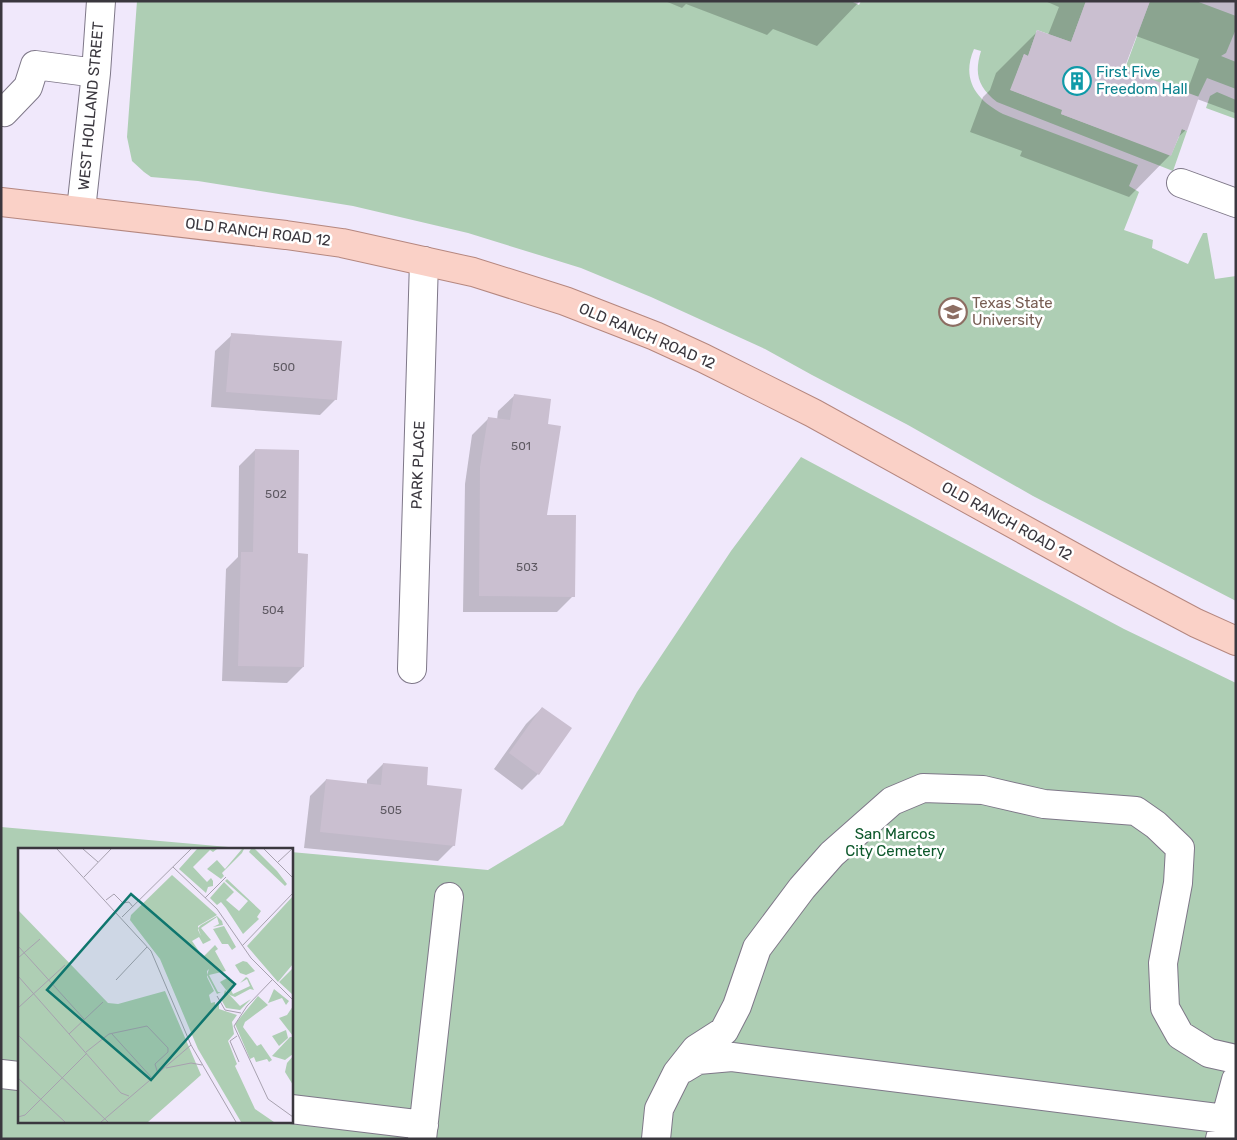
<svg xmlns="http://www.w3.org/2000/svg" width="1237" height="1140" viewBox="0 0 1237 1140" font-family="Rubik,sans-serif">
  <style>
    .green { fill: #aeceb4 }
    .shadow { fill: #0003; fill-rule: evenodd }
    .building { fill: #cabfd0 }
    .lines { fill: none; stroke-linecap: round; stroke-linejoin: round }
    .minor-casing { stroke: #7e7788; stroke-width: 30 }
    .major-casing { stroke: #b5877f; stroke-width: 30 }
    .minor { stroke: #fff; stroke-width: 28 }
    .major { stroke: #fad1c7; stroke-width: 28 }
    .labels { text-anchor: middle; stroke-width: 5; stroke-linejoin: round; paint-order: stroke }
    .number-label { font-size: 12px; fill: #5e5962 }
    .culture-label { font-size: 15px; fill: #0d838f; stroke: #fff; text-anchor: start }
    .street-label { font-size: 15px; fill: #3a373e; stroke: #fff }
    .education-label { font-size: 15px; fill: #785e54; stroke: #fff; text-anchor: start }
    .park-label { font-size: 15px; fill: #0d582b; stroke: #fff }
    .inset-road { fill: none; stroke: #a7a1af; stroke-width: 1 }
    .view { fill: #0f766e; fill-opacity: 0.15; stroke: #0f766e; stroke-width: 2.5 }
    .inset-edge { fill: none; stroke: #3a373e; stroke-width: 2.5 }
  </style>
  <rect width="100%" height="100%" fill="#f0e8fb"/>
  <!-- green -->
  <path class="green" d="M 137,1 L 851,1 L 859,5 L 861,1 L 1086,1 L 1071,42 L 1037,30 L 1028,56 L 1024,54 L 1011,90 L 1045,103 L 1064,105 L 1061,114 L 1171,155 L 1181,132 L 1179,128 L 1187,131 L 1173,171 L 997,102 C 978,87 974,74 981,51 L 974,49 C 961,79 976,100 1003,114 L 1138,165 L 1129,186 L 1139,192 L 1124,230 L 1153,240 L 1152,248 L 1188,264 L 1203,233 L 1207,233 L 1215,279 L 1236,276 L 1236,601 L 1033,496 L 908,425 L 812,375 L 765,349 L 651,297 L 581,268 L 468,233 L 353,206 L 198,181 L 151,177 L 144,172 L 132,161 L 127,137 Z
    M 1150,1 L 1196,1 L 1236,16 L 1236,29 L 1226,53 L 1221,56 L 1236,62 L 1236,89 L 1207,78 L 1198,97 L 1123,74 Z
    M 1217,92 L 1236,100 L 1236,119 L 1206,108 L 1210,96 Z
    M 801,457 L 1124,629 L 1236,683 L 1236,1139 L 1,1139 L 1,827 L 251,849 L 19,849 L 19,1121 L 291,1121 L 291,852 L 488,870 L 563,825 L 637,692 L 731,551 Z"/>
  <!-- shadow -->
  <path class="shadow" d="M 665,1 L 860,1 L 817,46 L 773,29 L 767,35 L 686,4 L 682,8 Z
    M 1045,1 L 1236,1 L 1236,112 L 1235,113 L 1197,99 L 1186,130 L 1176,139 L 1170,155 L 1129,197 L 1020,156 L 1022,151 L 970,132 L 983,97 L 990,90 L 996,73 L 1038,31 L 1048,35 L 1059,7 ZM 1136,36 L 1199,59 L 1186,94 L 1123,70 Z
    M 232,335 L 336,399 L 320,415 L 211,407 L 215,351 Z
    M 515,395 L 546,425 L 546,516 L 573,596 L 557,612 L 463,612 L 465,484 L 472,435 L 488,419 L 497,420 L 498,411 Z
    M 255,450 L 297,554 L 303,667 L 287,683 L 222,681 L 226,569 L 238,557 L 239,466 Z
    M 542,708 L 538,774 L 522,790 L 494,769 L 526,724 Z
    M 383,764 L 426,786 L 454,845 L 438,861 L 304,848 L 310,796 L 326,780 L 367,785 L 367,780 Z"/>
  <!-- building -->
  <path class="building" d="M 1086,1 L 1150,1 L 1124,69 L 1199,97 L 1187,131 L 1182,129 L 1171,156 L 1061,114 L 1062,110 L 1010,90 L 1024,54 L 1028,56 L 1037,30 L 1071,42 Z
    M 231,333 L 342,341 L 337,400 L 226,392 Z
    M 514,394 L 551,399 L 548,424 L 561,426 L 547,515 L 576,515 L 575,597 L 479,596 L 480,467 L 488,417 L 510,420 Z
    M 255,449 L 299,450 L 298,553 L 308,554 L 304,667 L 238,666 L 241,552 L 253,552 Z
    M 542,707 L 572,728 L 539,775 L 509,753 Z
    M 383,763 L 428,767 L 427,785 L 462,789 L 455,846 L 320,832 L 326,779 L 381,785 Z"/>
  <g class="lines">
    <defs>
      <path id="minor" d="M 1,111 L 4,112 L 28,87 L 35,65 L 96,73
        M 1181,183 L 1236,203
        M 81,210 L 96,73 L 101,1
        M 412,669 L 424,261
        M 683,1069 L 698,1060 L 732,1057 L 1225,1119
        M 1,1074 L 19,1076
        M 291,1109 L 424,1125
        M 422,1139 L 449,897
        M 656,1139 L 659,1109 L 677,1073 L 696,1049 L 724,1031 L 737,1006 L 757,948 L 802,888 L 832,854 L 892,801 L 923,788 L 983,790 L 1044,804 L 1136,811 L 1156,825 L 1180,848 L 1178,883 L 1163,963 L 1165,1008 L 1180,1035 L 1209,1053 L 1236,1059
        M 1220,1139 L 1236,1080"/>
      <path id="major" d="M 1,202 L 286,235 L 342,243 L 473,272 L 565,301 L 655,336 L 703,358 L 813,413 L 1115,580 L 1196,623 L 1236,641"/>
    </defs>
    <!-- minor casing -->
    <use href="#minor" class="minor-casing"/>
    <!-- major casing -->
    <use href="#major" class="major-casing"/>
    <!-- minor -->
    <use href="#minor" class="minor"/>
    <!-- major -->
    <use href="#major" class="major"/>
  </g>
  <!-- icons -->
  <defs>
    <symbol id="building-ring" viewBox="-11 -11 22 22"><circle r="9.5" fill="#fff" stroke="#0f9aa8" stroke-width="1.5"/><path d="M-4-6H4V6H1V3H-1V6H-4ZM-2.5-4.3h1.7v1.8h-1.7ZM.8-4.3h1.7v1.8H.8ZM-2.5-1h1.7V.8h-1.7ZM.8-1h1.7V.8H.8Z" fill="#0f9aa8"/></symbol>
    <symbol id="university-ring" viewBox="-11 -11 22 22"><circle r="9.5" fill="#fff" stroke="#8d6e63" stroke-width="1.5"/><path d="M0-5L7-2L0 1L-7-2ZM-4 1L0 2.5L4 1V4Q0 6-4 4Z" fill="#8d6e63"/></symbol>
  </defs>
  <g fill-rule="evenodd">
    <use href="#building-ring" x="1061" y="65" width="32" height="32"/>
    <use href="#university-ring" x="937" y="296" width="32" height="32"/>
  </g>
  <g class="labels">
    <!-- number labels -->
    <g class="number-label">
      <text x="284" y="371">500</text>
      <text x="521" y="450">501</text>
      <text x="276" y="498">502</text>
      <text x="527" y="571">503</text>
      <text x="273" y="614">504</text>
      <text x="391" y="814">505</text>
    </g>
    <!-- culture labels -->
    <g class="culture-label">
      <text x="1096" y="77">First Five<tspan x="1096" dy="17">Freedom Hall</tspan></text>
    </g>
    <!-- street labels -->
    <g class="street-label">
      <text transform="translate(91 106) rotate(-85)" y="5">WEST HOLLAND STREET</text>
      <text transform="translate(258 232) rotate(7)" y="5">OLD RANCH ROAD 12</text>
      <text transform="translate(647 336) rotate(23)" y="5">OLD RANCH ROAD 12</text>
      <text transform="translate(418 465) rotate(-88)" y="5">PARK PLACE</text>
      <text transform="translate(1007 521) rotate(29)" y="5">OLD RANCH ROAD 12</text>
    </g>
    <!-- education labels -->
    <g class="education-label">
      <text x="972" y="308">Texas State<tspan x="972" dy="17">University</tspan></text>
    </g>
    <!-- park labels -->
    <g class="park-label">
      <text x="895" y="839">San Marcos<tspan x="895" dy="17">City Cemetery</tspan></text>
    </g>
  </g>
  <!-- overview -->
  <g transform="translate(18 848)">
    <rect width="275" height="275" fill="#f0e8fb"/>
    <path d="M 179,1 L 199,1 L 195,4 L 192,2 L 175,19 L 189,34 L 193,30 L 195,33 L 195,38 L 190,39 L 188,45 L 161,21 ZM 224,1 L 226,1 L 224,5 L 204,25 L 206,28 L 203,31 L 189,21 L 199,12 L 207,21 ZM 233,1 L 237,1 L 259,23 L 269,36 L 267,38 L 231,4 ZM 154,27 L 199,67 L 180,78 L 180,82 L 183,88 L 180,80 L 183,77 L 199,68 L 204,73 L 205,77 L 195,79 L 201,76 L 199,69 L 183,80 L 193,92 L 185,96 L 181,89 L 174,93 L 185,109 L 197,97 L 200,101 L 197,103 L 208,123 L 191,127 L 200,144 L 203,144 L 199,146 L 189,127 L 191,121 L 189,123 L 189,129 L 196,143 L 191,147 L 193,155 L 197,154 L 197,160 L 201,155 L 201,161 L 219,167 L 214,174 L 216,186 L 210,193 L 219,216 L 217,218 L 237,261 L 256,274 L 223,274 L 180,201 L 142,111 L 112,72 L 113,67 ZM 209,31 L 243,63 L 239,69 L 241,71 L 225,86 L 208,60 L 203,54 L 199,57 L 192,50 L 206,34 L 216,44 L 208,52 L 221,63 L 230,53 L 207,33 ZM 275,48 L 275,116 L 260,134 L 229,98 ZM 0,62 L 90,155 L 100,156 L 147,143 L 183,227 L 130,274 L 0,274 ZM 206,78 L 218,99 L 214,102 L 210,96 L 204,96 L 195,81 ZM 225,113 L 229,114 L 237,123 L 228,127 L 222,125 L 217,117 ZM 274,121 L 275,122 L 275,147 L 261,134 ZM 211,129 L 216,138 L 212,140 L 215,146 L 232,138 L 229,131 L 222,135 L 228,129 L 230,130 L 236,142 L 232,141 L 217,149 L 212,147 L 202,134 ZM 256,141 L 271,153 L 268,157 L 264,150 L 250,155 ZM 207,142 L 222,158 L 233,151 L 222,162 L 208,160 L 204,153 ZM 240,148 L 250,157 L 227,174 L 225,179 L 239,198 L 243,196 L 254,212 L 251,214 L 249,211 L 238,214 L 236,209 L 232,211 L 217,176 ZM 275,158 L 275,188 L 261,170 L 269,167 ZM 268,182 L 270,190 L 261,198 L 254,188 ZM 272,189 L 275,189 L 275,206 L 267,212 L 254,208 ZM 275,208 L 275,237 L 267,224 L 269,215 Z" fill="#aeceb4"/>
    <path class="inset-road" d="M 39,1 L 133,103 L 173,197 L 218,274M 65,1 L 80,14M 246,1 L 275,30M 260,14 L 274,1M 155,19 L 199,61 L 233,110 L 275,152M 66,29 L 93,1M 187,50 L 208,29M 88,52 L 96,46 L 105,55 L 111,54 L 115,59M 104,69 L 173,1M 0,98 L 66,171M 224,98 L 275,45M 0,110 L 22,91M 0,128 L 103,245 L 111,248M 98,132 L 129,99M 254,132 L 229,158 L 216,178 L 250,251 L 275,269M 199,148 L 207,162 L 223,165M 0,160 L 47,117M 51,186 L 85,154M 94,186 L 134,230M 0,187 L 90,274M 219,188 L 212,193 L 221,214M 68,204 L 91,186 L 129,178 L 150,200 L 150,204 L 137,216 L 140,226M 148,220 L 173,215 L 184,217M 0,230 L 47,274M 0,269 L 7,267 L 69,205M 83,274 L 173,197"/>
    <path class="view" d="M 113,46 L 217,136 L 133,232 L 29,142 Z"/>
    <rect width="275" height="275" class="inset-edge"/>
  </g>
  <!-- border -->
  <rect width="1237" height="1140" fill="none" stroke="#3a373e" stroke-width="5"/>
</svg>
